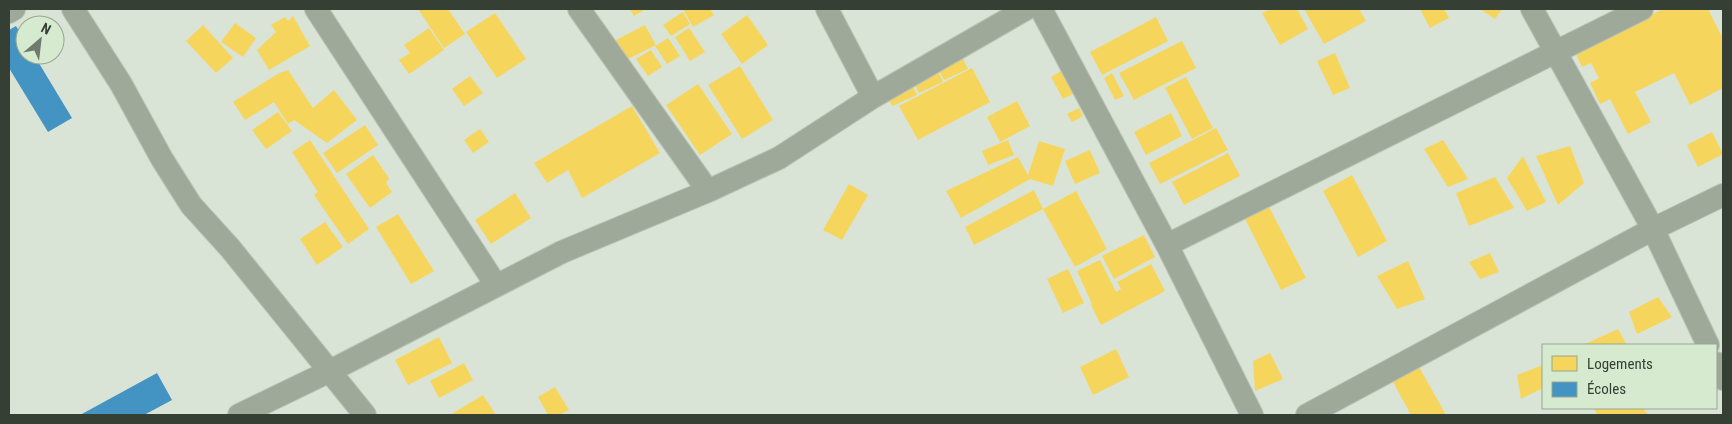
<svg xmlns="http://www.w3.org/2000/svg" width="1732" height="424" viewBox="0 0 1732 424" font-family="'Roboto Condensed',sans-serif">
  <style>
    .homes { fill: #f6d55c }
    .schools { fill: #4393c3 }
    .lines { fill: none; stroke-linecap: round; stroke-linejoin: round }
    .street-casing { stroke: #bac2b6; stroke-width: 24 }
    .street { stroke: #9ea99a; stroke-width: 22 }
  </style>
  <rect width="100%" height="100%" fill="#dae4d6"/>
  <!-- homes -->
  <path class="homes" d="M 418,9 L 448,9 L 465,34 L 444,48 Z
    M 630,9 L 646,9 L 634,16 Z
    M 683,9 L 710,9 L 714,15 L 693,27 Z
    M 1271,9 L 1297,9 L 1308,29 L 1280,45 L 1262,13 Z
    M 1304,9 L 1359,9 L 1366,21 L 1324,44 Z
    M 1420,9 L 1444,9 L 1449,18 L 1430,28 Z
    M 1480,9 L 1502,9 L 1495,19 Z
    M 1663,9 L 1708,9 L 1723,39 L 1723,88 L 1690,105 L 1674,73 L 1635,92 L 1651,122 L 1628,134 L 1610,99 L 1600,104 L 1590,83 L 1599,78 L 1591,63 L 1582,67 L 1575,52 Z
    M 683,12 L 690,24 L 671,36 L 663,25 Z
    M 495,13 L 526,59 L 497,78 L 466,32 Z
    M 747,15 L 768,45 L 742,64 L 721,34 Z
    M 293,16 L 310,46 L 269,70 L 257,50 L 276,32 L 271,25 L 285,17 L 288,21 Z
    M 1156,17 L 1168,41 L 1102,75 L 1090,52 Z
    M 235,23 L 256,38 L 243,57 L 221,42 Z
    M 203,25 L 233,58 L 216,73 L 186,41 Z
    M 645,25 L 656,45 L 626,60 L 616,40 Z
    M 429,28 L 444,50 L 409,74 L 399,60 L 410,53 L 404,45 Z
    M 689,28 L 705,52 L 690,61 L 675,37 Z
    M 668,38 L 680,56 L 667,64 L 655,46 Z
    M 1182,41 L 1196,68 L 1134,100 L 1119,73 Z
    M 651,50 L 662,67 L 648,76 L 636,59 Z
    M 1335,53 L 1350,88 L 1333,95 L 1317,61 Z
    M 961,55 L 968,69 L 944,80 L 937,67 Z
    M 740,66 L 773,120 L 742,139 L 708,85 Z
    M 936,67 L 943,82 L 919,93 L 912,79 Z
    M 972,68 L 990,102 L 918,140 L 899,106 Z
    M 288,70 L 313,108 L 334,90 L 357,120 L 327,143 L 294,120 L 288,124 L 274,102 L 245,120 L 233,102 L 279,73 Z
    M 1061,71 L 1073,94 L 1063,99 L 1051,77 Z
    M 1112,73 L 1124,96 L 1115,100 L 1104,78 Z
    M 470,76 L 483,93 L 464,106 L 452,89 Z
    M 1186,77 L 1213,128 L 1192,139 L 1165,88 Z
    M 910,80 L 917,95 L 892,106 L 885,92 Z
    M 698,84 L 732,134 L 700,155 L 666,105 Z
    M 1017,101 L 1030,126 L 1000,142 L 987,117 Z
    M 632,106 L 660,153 L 582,198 L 568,170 L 547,183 L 534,163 Z
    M 1079,108 L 1083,116 L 1072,122 L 1067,114 Z
    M 278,112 L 292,131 L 266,149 L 252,130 Z
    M 1171,113 L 1182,136 L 1146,155 L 1134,132 Z
    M 365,125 L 378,145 L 337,173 L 323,153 Z
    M 1216,128 L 1228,150 L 1160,184 L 1149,163 Z
    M 480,129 L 489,142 L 473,153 L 464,140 Z
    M 1712,132 L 1723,154 L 1698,167 L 1687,145 Z
    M 310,140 L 369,229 L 348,244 L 314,195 L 318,192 L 292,152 Z
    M 1008,140 L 1014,155 L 988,165 L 982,151 Z
    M 1443,140 L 1468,179 L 1448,187 L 1424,149 Z
    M 1039,141 L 1065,149 L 1053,186 L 1030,179 L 961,218 L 946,191 L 1018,157 L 1028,175 Z
    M 1570,146 L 1584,183 L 1558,205 L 1536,156 Z
    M 1090,150 L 1100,173 L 1075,184 L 1065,161 Z
    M 1228,153 L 1240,176 L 1184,205 L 1172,182 Z
    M 373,155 L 389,178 L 386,183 L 392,192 L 370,208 L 346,174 Z
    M 1523,156 L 1546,202 L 1527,211 L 1507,178 Z
    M 1352,175 L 1387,241 L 1358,257 L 1323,191 Z
    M 1495,177 L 1514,208 L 1469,226 L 1456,193 Z
    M 849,184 L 868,195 L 842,240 L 823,230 Z
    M 1034,190 L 1043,209 L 974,245 L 965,227 Z
    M 1076,191 L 1107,249 L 1075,267 L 1043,209 Z
    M 515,193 L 531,218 L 491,244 L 475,220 Z
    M 1269,207 L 1306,278 L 1281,290 L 1245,219 Z
    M 398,214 L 434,271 L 411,284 L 376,227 Z
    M 325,222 L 343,247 L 317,265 L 300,239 Z
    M 1144,235 L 1155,257 L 1114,279 L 1102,256 Z
    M 1490,253 L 1499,272 L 1480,279 L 1469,262 Z
    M 1100,260 L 1116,292 L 1121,289 L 1117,282 L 1151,264 L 1165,291 L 1101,325 L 1091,305 L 1092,304 L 1077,271 Z
    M 1408,261 L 1425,299 L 1397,309 L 1377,276 Z
    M 1068,269 L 1084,303 L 1063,313 L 1047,279 Z
    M 1658,297 L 1672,317 L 1637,334 L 1629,312 Z
    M 1618,329 L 1627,345 L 1583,345 Z
    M 439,337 L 452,363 L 408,385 L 395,360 Z
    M 1116,349 L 1129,377 L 1093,395 L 1080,367 Z
    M 1270,353 L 1283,379 L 1255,391 L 1253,361 Z
    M 464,363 L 473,380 L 439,398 L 430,381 Z
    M 1418,365 L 1446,415 L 1411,415 L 1392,380 Z
    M 1543,365 L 1543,388 L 1521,399 L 1517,375 Z
    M 555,387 L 569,410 L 559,415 L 548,415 L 538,397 Z
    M 483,395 L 496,415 L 450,415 Z
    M 1594,408 L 1643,408 L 1648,415 L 1597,415 Z"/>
  <!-- schools -->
  <path class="schools" d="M 16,26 L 25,41 L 25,55 L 34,55 L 72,118 L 48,132 L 9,68 L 9,30 Z
    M 157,373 L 172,400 L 144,415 L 80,415 Z"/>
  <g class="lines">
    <defs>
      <path id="street" d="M 73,9 L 121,84 L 162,159 L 191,205 L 230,248 L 365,415
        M 316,9 L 496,285
        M 579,9 L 708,191
        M 827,9 L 873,97
        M 1041,9 L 1167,245 L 1252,415
        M 1532,9 L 1653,229 L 1708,345
        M 9,12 L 14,9
        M 1167,245 L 1642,9
        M 1716,363 L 1723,379
        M 239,415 L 330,371 L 562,252 L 708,191 L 779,158 L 873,97 L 1026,9
        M 1307,415 L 1653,229 L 1723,195"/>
    </defs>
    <!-- street casing -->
    <use href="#street" class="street-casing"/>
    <!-- street -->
    <use href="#street" class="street"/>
  </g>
  <!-- border -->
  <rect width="1732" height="424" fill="none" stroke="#363f34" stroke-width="20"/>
  <!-- legend -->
  <rect x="1542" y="344" width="175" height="65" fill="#d6ead0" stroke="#96a692"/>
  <rect x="1552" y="356" width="25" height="15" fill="#f6d55c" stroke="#96a692"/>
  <text x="1587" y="369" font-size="15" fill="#363f34">Logements</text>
  <rect x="1552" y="382" width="25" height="15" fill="#4393c3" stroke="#96a692"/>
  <text x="1587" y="394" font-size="15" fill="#363f34">Écoles</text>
  <!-- north arrow -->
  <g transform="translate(40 40) rotate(28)"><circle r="24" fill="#d6ead0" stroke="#96a692"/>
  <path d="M0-4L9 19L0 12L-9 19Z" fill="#6f796d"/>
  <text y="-8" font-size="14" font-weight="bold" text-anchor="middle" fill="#363f34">N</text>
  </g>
</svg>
